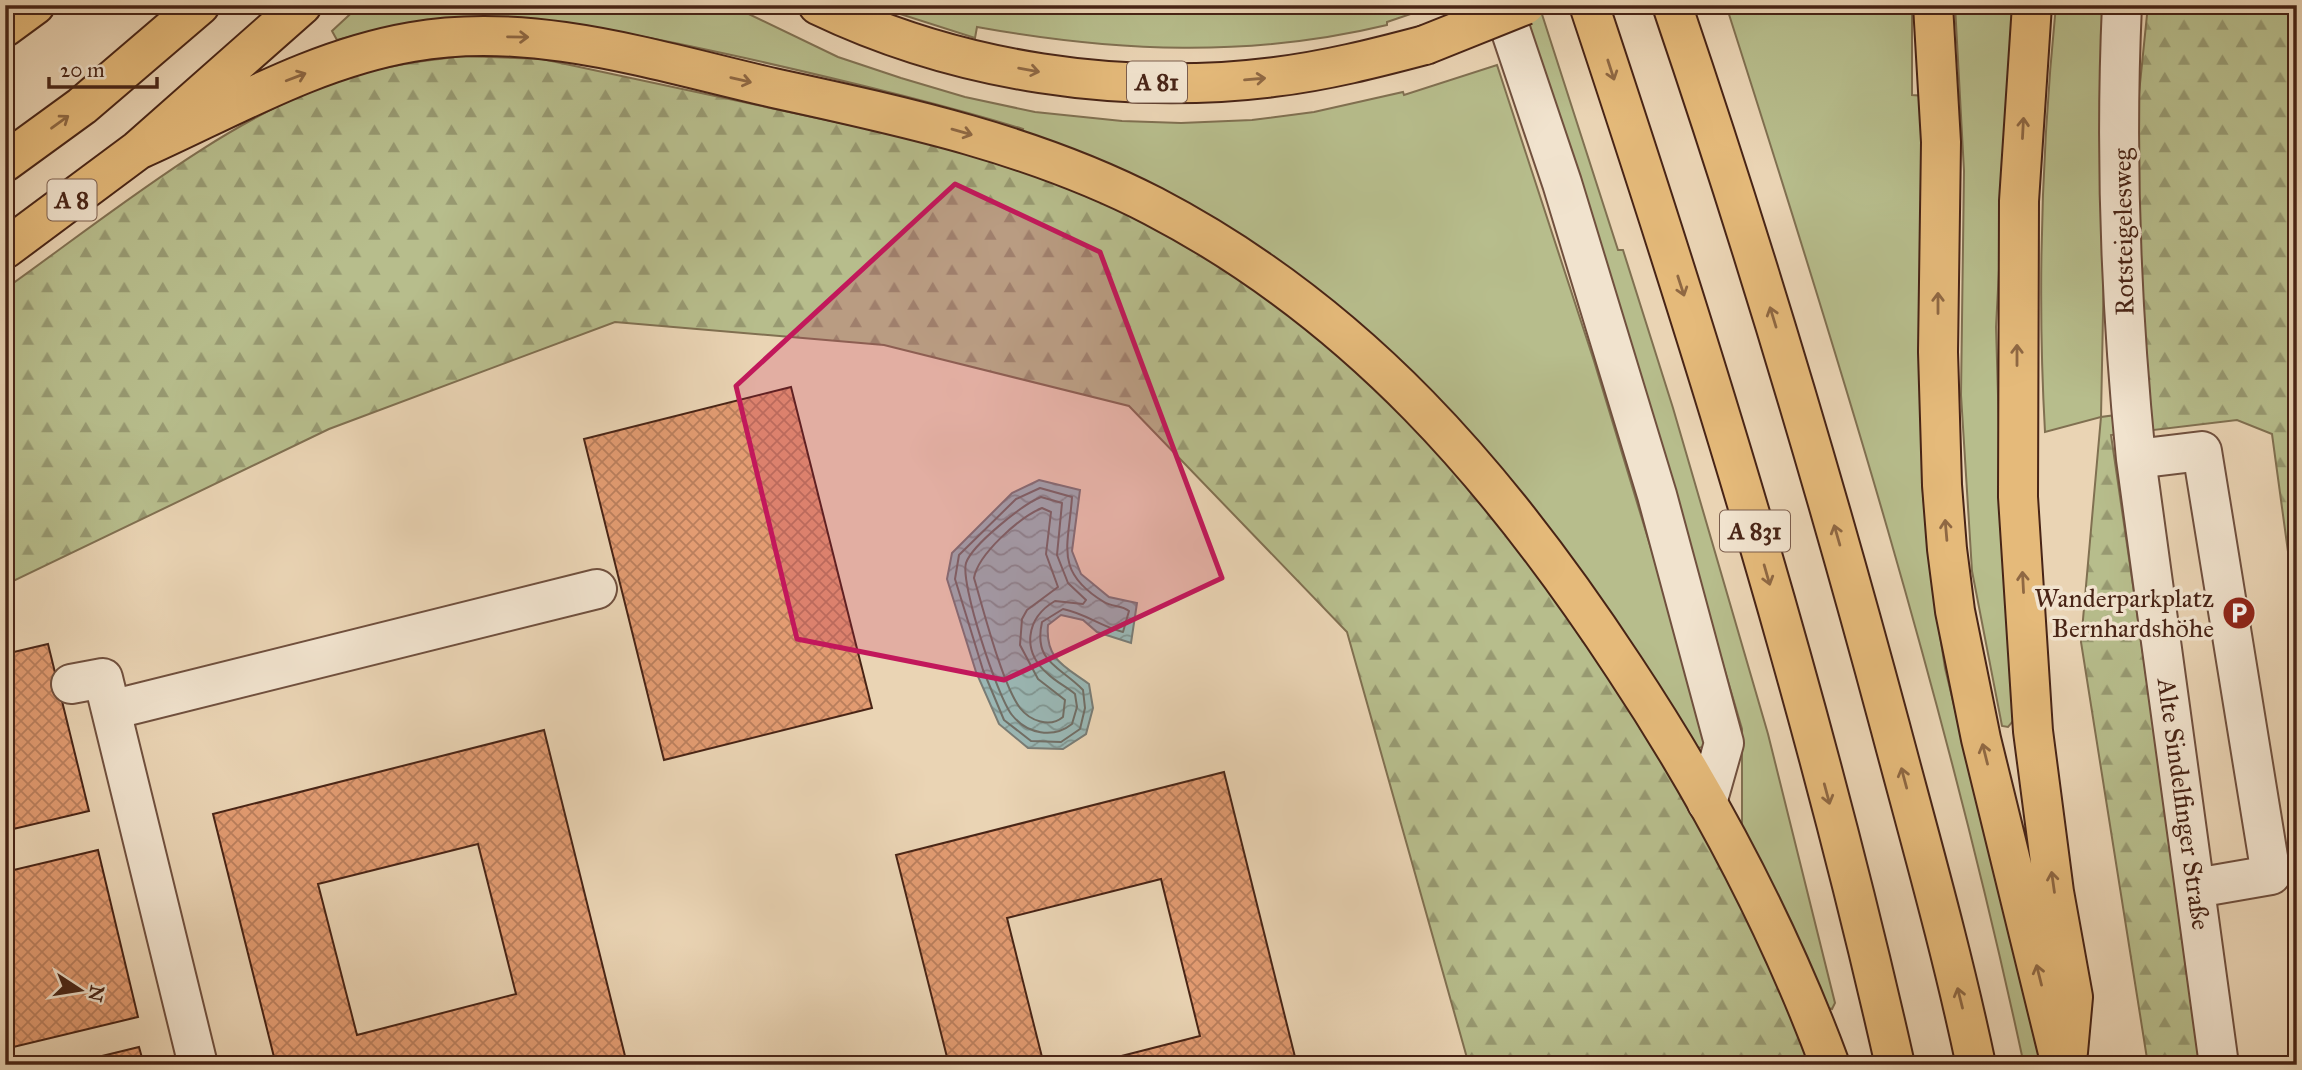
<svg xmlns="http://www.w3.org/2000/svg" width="2302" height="1070" viewBox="0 0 2302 1070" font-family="'IM FELL Great Primer',serif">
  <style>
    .grass { fill: #b7bd8c; stroke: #807051; stroke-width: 2 }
    .forest { fill: url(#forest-firs); stroke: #807051; stroke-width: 2 }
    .water { fill: url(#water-waves); stroke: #797c75; stroke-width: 2 }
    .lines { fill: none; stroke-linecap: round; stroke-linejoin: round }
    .shore { stroke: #716e65; stroke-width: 2 }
    .building { fill: url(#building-cross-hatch); stroke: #482416; stroke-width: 2; fill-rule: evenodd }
    .minor-casing { stroke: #70503e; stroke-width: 42 }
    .highway-casing { stroke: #482416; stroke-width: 42 }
    .minor { stroke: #f1e3ce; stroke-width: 38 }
    .highway { stroke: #e5ba7a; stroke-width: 38 }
    .highway-bridge-casing { stroke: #482416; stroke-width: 42; stroke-linecap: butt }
    .highway-bridge { stroke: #e5ba7a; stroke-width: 38 }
    .oneway { stroke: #8f6843 }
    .marked { fill: #c2185b; fill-opacity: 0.2; stroke: #c2185b; stroke-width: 5; stroke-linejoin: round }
    .labels { text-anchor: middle; stroke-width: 7; stroke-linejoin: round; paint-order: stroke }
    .shield { fill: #f1e3ce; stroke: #7b5d4d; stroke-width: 2 }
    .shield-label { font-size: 24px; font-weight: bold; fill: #482416 }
    .street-label { font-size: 26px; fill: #482416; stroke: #f1e3ce }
    .poi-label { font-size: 26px; fill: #482416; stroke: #f1e3ce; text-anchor: end }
  </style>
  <defs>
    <pattern id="forest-firs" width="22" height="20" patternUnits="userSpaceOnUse" patternTransform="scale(1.75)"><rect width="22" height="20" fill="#b7bd8c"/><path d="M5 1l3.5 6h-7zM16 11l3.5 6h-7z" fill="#979971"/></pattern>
    <pattern id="water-waves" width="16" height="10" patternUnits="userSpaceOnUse" patternTransform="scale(1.75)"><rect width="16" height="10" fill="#9ab7b4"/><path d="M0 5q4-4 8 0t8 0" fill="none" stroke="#809591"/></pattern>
    <pattern id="building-cross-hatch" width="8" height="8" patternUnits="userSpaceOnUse" patternTransform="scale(1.75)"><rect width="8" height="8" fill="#e39c72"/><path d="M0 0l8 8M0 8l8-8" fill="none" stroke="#ba7f5d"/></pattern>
  </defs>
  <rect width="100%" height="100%" fill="#ead4b4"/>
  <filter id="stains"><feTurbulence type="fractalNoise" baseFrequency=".00286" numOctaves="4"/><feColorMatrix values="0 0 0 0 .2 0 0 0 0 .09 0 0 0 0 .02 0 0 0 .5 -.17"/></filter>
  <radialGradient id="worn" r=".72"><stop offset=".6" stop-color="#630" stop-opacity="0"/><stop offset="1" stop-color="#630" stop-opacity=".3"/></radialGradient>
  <!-- grass -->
  <path class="grass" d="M 360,5 L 730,5 L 838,57 L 901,78 L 965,97 L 1035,112 L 1122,121 L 1181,123 L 1252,120 L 1314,112 L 1403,92 L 1404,95 L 1497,65 L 1594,361 L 1674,624 L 1705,741 L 1703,747 L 1698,748 L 1609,611 L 1021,135 L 1023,129 C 931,101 838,79 745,58 C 604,27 480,0 337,40 L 332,31 Z
    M 872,5 L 1437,5 L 1387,22 L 1387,25 C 1250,58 1116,52 977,27 L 975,38 Z
    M 1521,5 L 1539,5 L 1618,250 L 1623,250 L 1673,408 L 1768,734 L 1835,1003 L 1832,1009 L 1828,1008 L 1742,832 L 1742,729 L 1617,304 Z
    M 1726,5 L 1912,5 L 1912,95 L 1926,96 L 1927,482 L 1922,483 L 1931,576 L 1945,668 L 2041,1065 L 2024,1065 C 1947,705 1838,355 1726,5 Z
    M 1955,5 L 2013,5 L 1996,327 L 2002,531 L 2014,720 L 2008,727 L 2002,726 L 1972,571 L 1961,395 L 1964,171 Z
    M 2056,5 L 2109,5 L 2101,417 L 2045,432 C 2037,290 2042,146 2056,5 Z"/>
  <!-- forest -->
  <path class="forest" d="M 2148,5 L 2297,5 L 2297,618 L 2272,434 L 2237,420 L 2111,435 L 2203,1065 L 2148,1065 L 2081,642 L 2101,417 L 2147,411 L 2135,133 Z
    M 462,56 L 542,59 L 934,143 L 1060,184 L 1129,214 L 1216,262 L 1266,294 L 1372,381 L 1507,530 L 1652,741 L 1755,928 L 1817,1065 L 1469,1065 L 1347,632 L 1129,406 L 884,345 L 615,322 L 329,429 L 5,585 L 5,289 C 105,218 226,118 342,79 C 381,66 422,61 462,56 Z"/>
  <!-- water -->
  <path class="water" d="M 1039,480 L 1080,490 L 1072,551 L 1081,574 L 1109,597 L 1137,603 L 1131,643 L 1097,632 L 1083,620 L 1061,615 L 1048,625 C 1045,659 1064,666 1089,684 L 1093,708 L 1086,734 L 1063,749 L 1028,748 L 999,724 L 976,672 L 947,579 L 952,553 L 1012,493 Z"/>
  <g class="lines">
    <!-- shore -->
    <path class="shore" d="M 1040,488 L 1072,497 C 1069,545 1053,571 1104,602 C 1112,607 1122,605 1129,611 L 1123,632 C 1099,626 1087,614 1063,609 L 1042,622 C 1033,663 1060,666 1083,690 L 1085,708 L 1080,729 L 1061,742 L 1031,741 L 1004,720 L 983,670 L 955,579 L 959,555 L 1016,499 Z
      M 1041,497 L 1062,503 L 1057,555 L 1068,583 L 1086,600 L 1083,604 L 1055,601 C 1026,618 1021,651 1048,674 C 1056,682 1067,687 1075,694 L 1077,707 L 1072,724 C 1053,739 1027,734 1012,715 C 997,696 960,583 966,563 C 972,545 1023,504 1041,497 Z
      M 1042,508 L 1051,512 L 1046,554 L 1058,587 L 1027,610 L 1022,619 L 1020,645 L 1038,679 L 1065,700 L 1063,717 C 1050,728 1030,721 1020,708 C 1002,684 983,608 974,578 C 978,554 1020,517 1042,508 Z"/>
  </g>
  <!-- building -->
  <path class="building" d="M 791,387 L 872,708 L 664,760 L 584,439 Z
    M 48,644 L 89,811 L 5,831 L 5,654 Z
    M 544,730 L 626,1060 L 605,1065 L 276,1065 L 213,814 ZM 478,844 L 516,994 L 357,1035 L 318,884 Z
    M 1224,772 L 1297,1065 L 1086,1065 L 1200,1036 L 1161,879 L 1007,918 L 1044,1065 L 949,1065 L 896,855 Z
    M 98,850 L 138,1017 L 5,1049 L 5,872 Z
    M 139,1047 L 144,1065 L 65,1065 Z"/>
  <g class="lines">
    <defs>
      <path id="minor" d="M 1502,5 L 1562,183 L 1657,495 L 1724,743 L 1707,803
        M 2122,5 C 2115,156 2121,309 2136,459 L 2219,1065
        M 2136,459 L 2202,451 L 2271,875 L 2196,888
        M 71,684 L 103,678 L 198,1065
        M 111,710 L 597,589"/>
      <path id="highway" d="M 818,5 C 958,72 1121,96 1274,77 C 1325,71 1376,58 1425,45
        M 1589,5 C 1705,354 1814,706 1895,1065
        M 1672,5 C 1753,243 1825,484 1890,726 C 1920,839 1952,951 1976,1065
        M 1933,5 L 1941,142 L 1938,352 L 1942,485 L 1947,549 L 1955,611 L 1981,739 L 2061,1065
        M 2032,5 L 2019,201 L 2018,497 L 2033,731 L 2054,892 L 2073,997 L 2068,1052
        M 5,27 L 35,5
        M 138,150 C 228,110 313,59 412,42 C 534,20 659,62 778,89 C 907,117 1035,145 1153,206 C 1358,313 1499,477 1624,667 C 1707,792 1778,925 1830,1065
        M 5,162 L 82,106 L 200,5
        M 5,249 L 138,150 L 302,5"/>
    </defs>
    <!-- minor casing -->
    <use href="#minor" class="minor-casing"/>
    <!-- highway casing -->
    <use href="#highway" class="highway-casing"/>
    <!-- minor -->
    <use href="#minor" class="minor"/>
    <!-- highway -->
    <use href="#highway" class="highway"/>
    <defs>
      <path id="highway-bridge" d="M 1425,45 L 1525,5"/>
    </defs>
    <!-- highway-bridge casing -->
    <use href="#highway-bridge" class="highway-bridge-casing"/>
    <!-- highway-bridge -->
    <use href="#highway-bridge" class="highway-bridge"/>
  </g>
  <!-- one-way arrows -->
  <defs><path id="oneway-shaft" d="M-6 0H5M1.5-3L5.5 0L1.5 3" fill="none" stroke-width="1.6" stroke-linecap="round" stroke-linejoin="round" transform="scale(1.75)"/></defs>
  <g class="oneway">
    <use href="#oneway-shaft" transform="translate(518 37) rotate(1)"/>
    <use href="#oneway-shaft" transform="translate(1029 70) rotate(10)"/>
    <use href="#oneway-shaft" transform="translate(1611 70) rotate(72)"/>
    <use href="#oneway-shaft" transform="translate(296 77) rotate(-21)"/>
    <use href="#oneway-shaft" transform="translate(1255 79) rotate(-5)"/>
    <use href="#oneway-shaft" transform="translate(741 80) rotate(13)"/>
    <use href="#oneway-shaft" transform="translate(60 122) rotate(-36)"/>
    <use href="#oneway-shaft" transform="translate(2023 128) rotate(-87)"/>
    <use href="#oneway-shaft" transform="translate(962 132) rotate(16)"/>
    <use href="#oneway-shaft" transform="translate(1681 286) rotate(72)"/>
    <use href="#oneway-shaft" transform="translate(1938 303) rotate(-90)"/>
    <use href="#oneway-shaft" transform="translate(1773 317) rotate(-107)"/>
    <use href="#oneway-shaft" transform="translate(2017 355) rotate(-90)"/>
    <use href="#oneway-shaft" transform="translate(1946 530) rotate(-95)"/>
    <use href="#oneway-shaft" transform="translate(1837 535) rotate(-106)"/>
    <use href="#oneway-shaft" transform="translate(1767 575) rotate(74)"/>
    <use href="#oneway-shaft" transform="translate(2023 582) rotate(-93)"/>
    <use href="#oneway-shaft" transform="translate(1985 754) rotate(-104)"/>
    <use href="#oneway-shaft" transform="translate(1904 778) rotate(-105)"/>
    <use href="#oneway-shaft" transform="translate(1827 794) rotate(75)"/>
    <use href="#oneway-shaft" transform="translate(2053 882) rotate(-98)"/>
    <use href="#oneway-shaft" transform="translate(2039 975) rotate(-104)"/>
    <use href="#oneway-shaft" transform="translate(1960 998) rotate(-104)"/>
  </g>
  <!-- marked area -->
  <path class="marked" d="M 955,184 L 1100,252 L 1222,578 L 1004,680 L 797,639 L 736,386 Z"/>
  <!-- icons -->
  <defs>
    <symbol id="parking-disc" viewBox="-11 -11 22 22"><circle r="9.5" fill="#8f2418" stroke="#f1e3ce"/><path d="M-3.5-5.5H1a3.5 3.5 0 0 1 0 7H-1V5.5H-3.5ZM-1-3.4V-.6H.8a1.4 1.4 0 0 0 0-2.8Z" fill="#fff"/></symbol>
  </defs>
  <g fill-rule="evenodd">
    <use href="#parking-disc" x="2220" y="594" width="38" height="38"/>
  </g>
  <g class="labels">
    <!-- shield labels -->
    <g class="shield">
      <rect x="1127" y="61.5" width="60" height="41" rx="5"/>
      <rect x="47.5" y="179.5" width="49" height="41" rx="5"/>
      <rect x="1720" y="510.5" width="70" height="41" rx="5"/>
    </g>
    <g class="shield-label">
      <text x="1157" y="90">A 81</text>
      <text x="72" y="208">A 8</text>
      <text x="1755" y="539">A 831</text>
    </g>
    <!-- street labels -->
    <g class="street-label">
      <text transform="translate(2123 232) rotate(-91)" y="9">Rotsteigelesweg</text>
      <text transform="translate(2184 804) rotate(82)" y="9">Alte Sindelfinger Straße</text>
    </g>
    <!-- poi labels -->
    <g class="poi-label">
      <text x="2214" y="607">Wanderparkplatz<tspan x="2214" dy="30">Bernhardshöhe</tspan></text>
    </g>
  </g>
  <!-- margin -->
  <rect width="2302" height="1070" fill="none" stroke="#ead4b4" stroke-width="28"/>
  <rect x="7" y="7" width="2288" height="1056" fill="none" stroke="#482416" stroke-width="3.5"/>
  <rect x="14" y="14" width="2274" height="1042" fill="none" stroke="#482416" stroke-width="2"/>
  <!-- north arrow -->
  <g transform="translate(80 990) rotate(102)" stroke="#f1e3ce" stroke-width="5" paint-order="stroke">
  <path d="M0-5L12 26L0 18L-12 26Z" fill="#482416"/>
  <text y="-10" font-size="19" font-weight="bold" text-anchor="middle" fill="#482416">N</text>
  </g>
  <!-- scale -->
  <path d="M49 77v10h108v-10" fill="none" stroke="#482416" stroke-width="3.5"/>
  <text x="60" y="77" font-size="21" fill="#482416" stroke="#f1e3ce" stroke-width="5" paint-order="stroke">20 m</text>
  <rect width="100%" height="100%" filter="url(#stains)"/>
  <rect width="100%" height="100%" fill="url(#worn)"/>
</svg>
